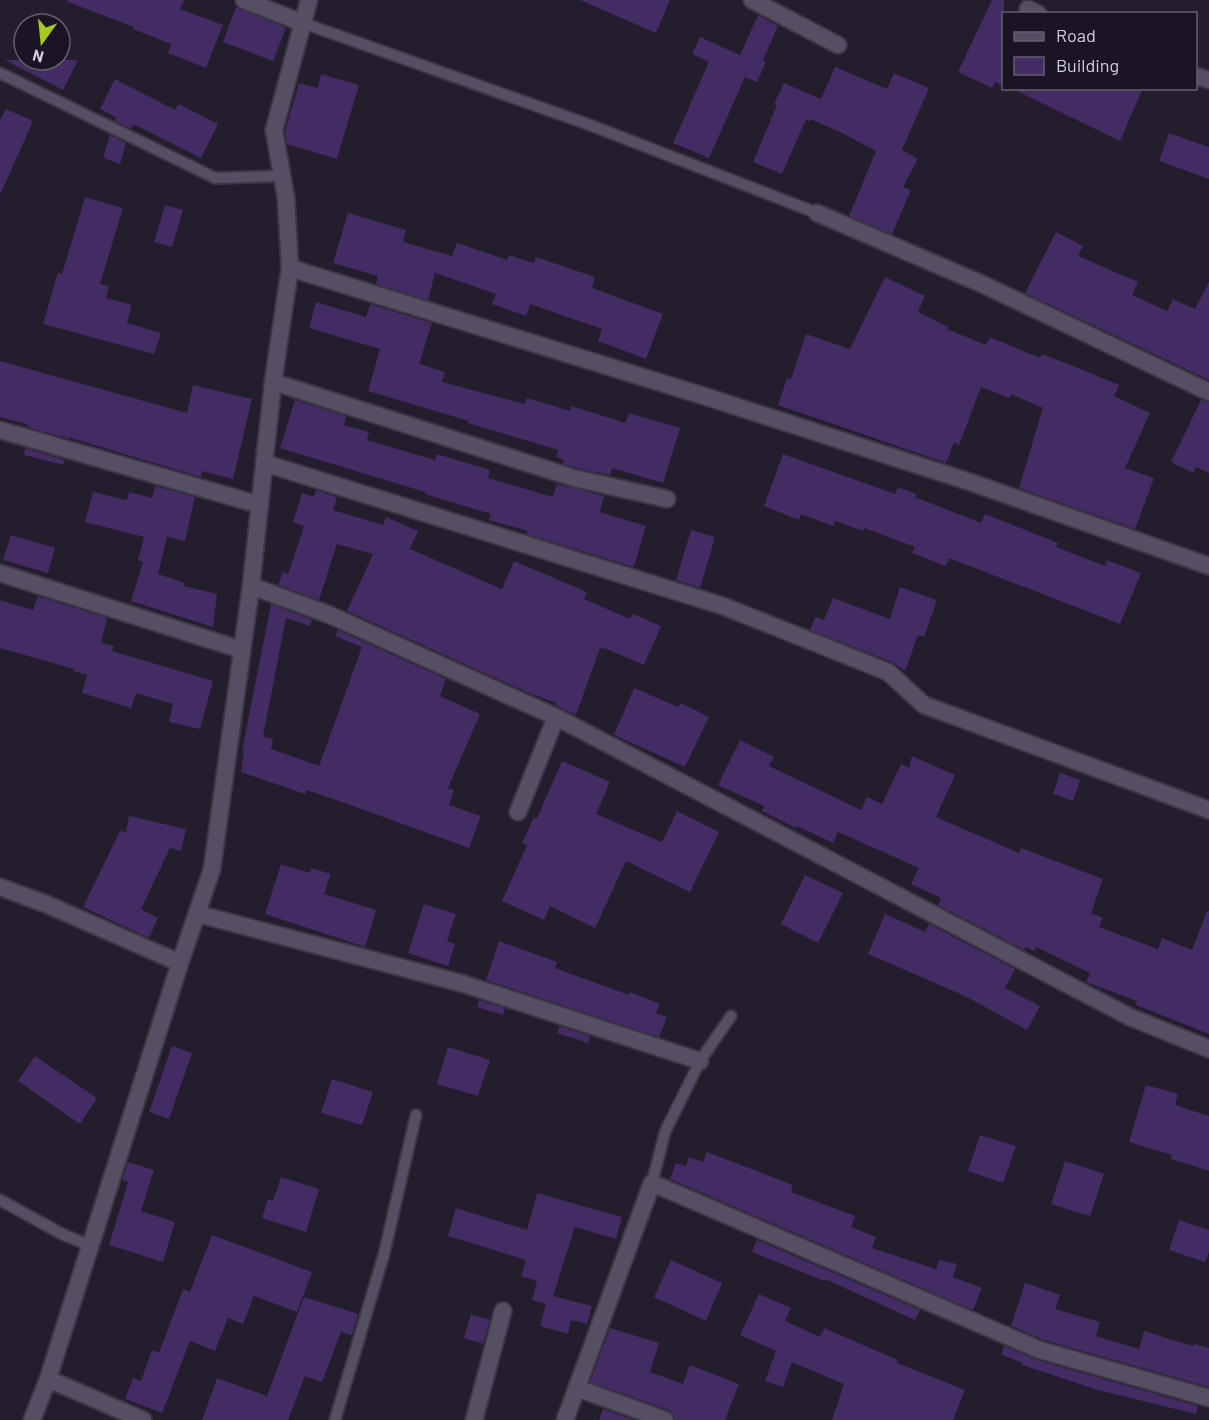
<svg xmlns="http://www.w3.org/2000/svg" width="1209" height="1420" viewBox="0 0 1209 1420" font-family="Barlow,sans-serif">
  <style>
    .building { fill: #432b63 }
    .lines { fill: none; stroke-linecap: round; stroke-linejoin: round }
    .service-casing { stroke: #3d3745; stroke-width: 14 }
    .minor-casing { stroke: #3d3745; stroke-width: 20 }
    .service { stroke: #564f63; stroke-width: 10 }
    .minor { stroke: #564f63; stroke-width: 16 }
  </style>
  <rect width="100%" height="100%" fill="#231d2e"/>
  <!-- building -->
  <path class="building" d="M 68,0 L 184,0 L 180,9 L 223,25 L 206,68 L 168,53 L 171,44 L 133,29 L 134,27 L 68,2 Z
    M 580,0 L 670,0 L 656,33 Z
    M 992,0 L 1004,0 L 1004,86 L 995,82 L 992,88 L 958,72 Z
    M 236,7 L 286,28 L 273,61 L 223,42 Z
    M 758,15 L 778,26 L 763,60 L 766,62 L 757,82 L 745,77 L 709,158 L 673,143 L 709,62 L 692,54 L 700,37 L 740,55 Z
    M 5,60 L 78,60 L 63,90 Z
    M 835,67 L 887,89 L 894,73 L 929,88 L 902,150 L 918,159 L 903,187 L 911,190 L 892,234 L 849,216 L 876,151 L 840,132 L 810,119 L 809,121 L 806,119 L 782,174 L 753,162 L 777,105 L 774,104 L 784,83 L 821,99 Z
    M 321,74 L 359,85 L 337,159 L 287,144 L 285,131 L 299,83 L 318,88 Z
    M 115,79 L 175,110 L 179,104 L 218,124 L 201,158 L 137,126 L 132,125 L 131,129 L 115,121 L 116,117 L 100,109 Z
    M 1011,88 L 1143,88 L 1120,141 Z
    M 6,109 L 33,121 L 0,195 L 0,120 Z
    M 1169,133 L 1209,147 L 1209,179 L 1159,161 Z
    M 110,135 L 126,143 L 120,164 L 103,158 Z
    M 85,197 L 123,208 L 100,284 L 109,286 L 106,298 L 132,305 L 127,323 L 161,333 L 154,354 L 43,324 L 58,272 L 62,274 Z
    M 165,205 L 183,210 L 172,247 L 154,242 Z
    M 348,213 L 406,230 L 403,242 L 452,256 L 457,243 L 507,260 L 509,255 L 534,263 L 536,257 L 595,277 L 592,288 L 663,314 L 646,359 L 598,341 L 602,329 L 530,304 L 526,316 L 492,304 L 496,294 L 435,273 L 428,300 L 376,284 L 378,276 L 333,263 Z
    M 1056,232 L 1083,246 L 1078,256 L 1138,282 L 1132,295 L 1167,311 L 1173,299 L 1195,309 L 1209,282 L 1209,380 L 1025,293 Z
    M 885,277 L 925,296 L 918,312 L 948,327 L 947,329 L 986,345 L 990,337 L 1040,358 L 1042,354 L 1071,365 L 1119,385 L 1114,396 L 1150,413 L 1125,468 L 1154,478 L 1135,529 L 1019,488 L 1043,408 L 1011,394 L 1010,398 L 981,387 L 959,445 L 954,442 L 946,463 L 778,405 L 787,378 L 791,379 L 806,334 L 850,349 Z
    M 316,302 L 366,317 L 370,304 L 432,323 L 419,364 L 445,372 L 442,382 L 525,404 L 527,398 L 570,411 L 571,406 L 626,423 L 629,413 L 680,428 L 663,483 L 612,468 L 610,475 L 577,468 L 563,464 L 564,460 L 556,457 L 558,450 L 468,423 L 469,421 L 368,391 L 380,349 L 309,328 Z
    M 0,361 L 187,413 L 193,385 L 252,399 L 233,479 L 202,471 L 201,477 L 74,439 L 70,437 L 70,439 L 30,428 L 26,424 L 0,417 Z
    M 295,400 L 346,416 L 344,425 L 369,432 L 367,440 L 435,460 L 437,454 L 490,470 L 488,478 L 553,497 L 557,484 L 604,496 L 600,512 L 646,526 L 634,567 L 526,534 L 528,531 L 489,520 L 491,514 L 425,494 L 425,492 L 280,448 Z
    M 1201,400 L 1209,402 L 1209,473 L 1196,467 L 1193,473 L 1171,462 Z
    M 25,448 L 65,460 L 63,465 L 24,455 Z
    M 783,454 L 895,494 L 898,487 L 916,494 L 915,497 L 981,523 L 985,514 L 1058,543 L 1056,547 L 1105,566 L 1107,560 L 1141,573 L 1120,624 L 949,558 L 946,566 L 912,553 L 915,547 L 864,528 L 863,531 L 835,521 L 833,526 L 801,514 L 799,520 L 764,506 Z
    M 155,486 L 195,497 L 185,541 L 167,537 L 158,574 L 185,583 L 184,586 L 217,594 L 213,627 L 131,601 L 143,562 L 138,560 L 144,537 L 85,522 L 93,492 L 127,500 L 129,492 L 152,498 Z
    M 316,490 L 337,497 L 333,510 L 383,525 L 386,517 L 418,531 L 410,549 L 502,589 L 514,561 L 587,592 L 584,599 L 630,619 L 633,614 L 661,626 L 644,665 L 604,648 L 603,649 L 600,648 L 576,715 L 555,705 L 556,703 L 529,693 L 347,611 L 373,554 L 337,544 L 319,600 L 278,585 L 283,572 L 288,574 L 304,526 L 293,522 L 302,493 L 314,497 Z
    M 691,530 L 715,537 L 700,588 L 676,580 Z
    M 11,535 L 55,548 L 48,573 L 3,560 Z
    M 900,587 L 937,600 L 924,637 L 918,635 L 905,671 L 892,662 L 810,630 L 815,617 L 824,620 L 833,598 L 890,619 Z
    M 38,596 L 107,618 L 101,643 L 114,646 L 112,651 L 213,681 L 200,729 L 169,722 L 173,704 L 136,693 L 131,708 L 82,693 L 87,675 L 73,671 L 74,669 L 0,648 L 0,600 L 33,610 Z
    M 271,604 L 312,620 L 310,626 L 286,618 L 263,737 L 273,739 L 271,749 L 319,766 L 362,647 L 335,636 L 338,630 L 446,679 L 440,696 L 480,714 L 448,788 L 454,790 L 449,805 L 481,816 L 469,848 L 342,802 L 307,790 L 305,794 L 241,772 L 244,751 L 242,751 Z
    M 634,688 L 678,707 L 681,703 L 709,717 L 685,767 L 614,735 Z
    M 740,740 L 774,757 L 769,766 L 861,810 L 867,797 L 882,804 L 901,764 L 909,768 L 912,756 L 955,775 L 936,817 L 1019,853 L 1021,848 L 1103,879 L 1091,913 L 1103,918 L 1099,927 L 1158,949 L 1162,938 L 1192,950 L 1207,911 L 1209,911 L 1209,1034 L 1136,1005 L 1137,1001 L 1086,982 L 1090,973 L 1036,947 L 1034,951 L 1026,947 L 1024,950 L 938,905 L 941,898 L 911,884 L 919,868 L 838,832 L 833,843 L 797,826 L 796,828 L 762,811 L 764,806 L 718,785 Z
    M 562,761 L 610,782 L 596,814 L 662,842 L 677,811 L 719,832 L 690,892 L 626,861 L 595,928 L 550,906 L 544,920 L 502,901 L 527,845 L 522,843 L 534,817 L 537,818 Z
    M 1060,773 L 1080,780 L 1073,801 L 1053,794 Z
    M 129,816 L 186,829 L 181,851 L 170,848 L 141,909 L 158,918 L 149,938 L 83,907 L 120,831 L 126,832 Z
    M 281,864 L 310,873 L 311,868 L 331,874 L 324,894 L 376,910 L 365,947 L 265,914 Z
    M 805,875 L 843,893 L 818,943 L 781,924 Z
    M 424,904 L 456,914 L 447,941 L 455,944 L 448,966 L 408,953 Z
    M 885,914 L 925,932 L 929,924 L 1015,969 L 1005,988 L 1040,1006 L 1027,1030 L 965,996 L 868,954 Z
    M 499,941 L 557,962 L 555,968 L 629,995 L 630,992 L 660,1004 L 656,1013 L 667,1017 L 659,1037 L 486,980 Z
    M 479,1000 L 505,1008 L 503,1015 L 477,1007 Z
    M 559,1026 L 590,1036 L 588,1043 L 557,1033 Z
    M 172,1046 L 192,1053 L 169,1119 L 149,1112 Z
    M 448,1047 L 490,1060 L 478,1096 L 437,1084 Z
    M 35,1056 L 97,1098 L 80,1124 L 18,1081 Z
    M 332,1079 L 373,1092 L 362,1125 L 321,1113 Z
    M 1146,1085 L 1178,1094 L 1175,1105 L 1209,1116 L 1209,1171 L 1171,1159 L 1172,1155 L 1129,1142 Z
    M 980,1135 L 1016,1146 L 1003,1183 L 968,1171 Z
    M 707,1152 L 793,1185 L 791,1192 L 855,1216 L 851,1227 L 876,1237 L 872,1248 L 936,1269 L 939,1260 L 957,1264 L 953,1277 L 982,1288 L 973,1310 L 670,1179 L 676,1163 L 686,1166 L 689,1157 L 703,1162 Z
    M 1065,1161 L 1104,1174 L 1090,1216 L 1051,1204 Z
    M 128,1162 L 154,1170 L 141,1211 L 175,1222 L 163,1262 L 109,1245 L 128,1182 L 122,1180 Z
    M 281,1177 L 319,1189 L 306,1232 L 262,1218 L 268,1199 L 273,1201 Z
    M 537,1193 L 622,1217 L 616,1239 L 575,1227 L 553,1296 L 592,1306 L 587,1324 L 571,1320 L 568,1334 L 540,1326 L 546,1304 L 532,1300 L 537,1281 L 521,1276 L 526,1260 L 448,1236 L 456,1208 L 527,1230 Z
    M 1179,1220 L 1209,1230 L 1209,1252 L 1205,1262 L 1169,1250 Z
    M 212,1235 L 312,1272 L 297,1312 L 254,1296 L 243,1324 L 228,1318 L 215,1351 L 190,1341 L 162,1413 L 125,1399 L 133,1378 L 141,1381 L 152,1350 L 159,1353 L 183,1289 L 190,1292 Z
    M 757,1240 L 920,1310 L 915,1320 L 825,1279 L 824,1281 L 752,1252 Z
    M 671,1260 L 722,1283 L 706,1321 L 654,1297 Z
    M 1025,1283 L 1060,1295 L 1055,1309 L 1100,1322 L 1096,1336 L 1139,1349 L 1144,1331 L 1193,1346 L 1194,1344 L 1209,1348 L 1209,1387 L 1044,1340 L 1011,1326 Z
    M 759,1294 L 791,1308 L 785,1321 L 820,1337 L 824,1328 L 898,1360 L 897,1363 L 965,1390 L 953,1420 L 832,1420 L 844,1384 L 792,1362 L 783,1387 L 765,1381 L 776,1351 L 740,1335 Z
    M 304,1297 L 358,1314 L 352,1335 L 341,1332 L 322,1382 L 305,1376 L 288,1420 L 202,1420 L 217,1378 L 267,1396 Z
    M 471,1314 L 490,1320 L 483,1344 L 464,1338 Z
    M 610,1328 L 659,1343 L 650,1372 L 683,1384 L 690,1365 L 739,1384 L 725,1420 L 675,1420 L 673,1414 L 669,1410 L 590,1382 Z
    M 1004,1346 L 1037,1360 L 1198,1406 L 1196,1414 L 1098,1390 L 1022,1365 L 1022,1363 L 1001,1354 Z
    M 603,1409 L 634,1420 L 599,1420 Z"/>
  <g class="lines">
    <defs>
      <path id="service" d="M 303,23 L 590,125 L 817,213
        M 0,73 L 215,178 L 283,176
        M 652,1183 L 665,1132 L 700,1061 L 731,1016
        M 0,1200 L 64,1235 L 89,1245
        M 335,1420 L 384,1254 L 416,1115"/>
      <path id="minor" d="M 244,0 L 303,23
        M 752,0 L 838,45
        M 1028,9 L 1038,14
        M 1196,76 L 1209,80
        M 817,213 L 982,284 L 1209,392
        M 290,268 L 707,397 L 970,482 L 1209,566
        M 273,382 L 574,478 L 667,499
        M 0,430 L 260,505
        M 264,463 L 723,606 L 888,672 L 924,705 L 1209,810
        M 0,573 L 242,650
        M 251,586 L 330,615 L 556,717 L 1130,1017 L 1209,1049
        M 518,812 L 556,717
        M 0,887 L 46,904 L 180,963
        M 198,914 L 464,984 L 700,1061
        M 48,1379 L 143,1420
        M 577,1388 L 665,1420
        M 32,1420 L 48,1379 L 180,963 L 212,869 L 251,586 L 273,382 L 290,268 L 286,198 L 274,130 L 309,0
        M 474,1420 L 503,1311
        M 565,1420 L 652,1183 L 1040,1350 L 1209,1398"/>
    </defs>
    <!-- service casing -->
    <use href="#service" class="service-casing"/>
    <!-- minor casing -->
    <use href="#minor" class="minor-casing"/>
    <!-- service -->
    <use href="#service" class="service"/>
    <!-- minor -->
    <use href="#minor" class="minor"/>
  </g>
  <!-- legend -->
  <rect x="1002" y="12" width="195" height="78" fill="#1a1425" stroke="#645f6e" stroke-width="1.5"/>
  <rect x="1014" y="32" width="30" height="9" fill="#564f63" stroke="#645f6e" stroke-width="1.5"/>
  <text x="1056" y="42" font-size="18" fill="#d3cfdb">Road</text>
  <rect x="1014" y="57" width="30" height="18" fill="#432b63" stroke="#645f6e" stroke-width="1.5"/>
  <text x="1056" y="72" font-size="18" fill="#d3cfdb">Building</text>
  <!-- north arrow -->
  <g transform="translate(42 42) rotate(195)"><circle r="28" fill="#1a1425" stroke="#645f6e" stroke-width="1.5"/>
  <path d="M0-4.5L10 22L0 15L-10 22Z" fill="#a6c820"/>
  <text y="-9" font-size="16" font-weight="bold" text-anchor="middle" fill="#d3cfdb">N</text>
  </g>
</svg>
